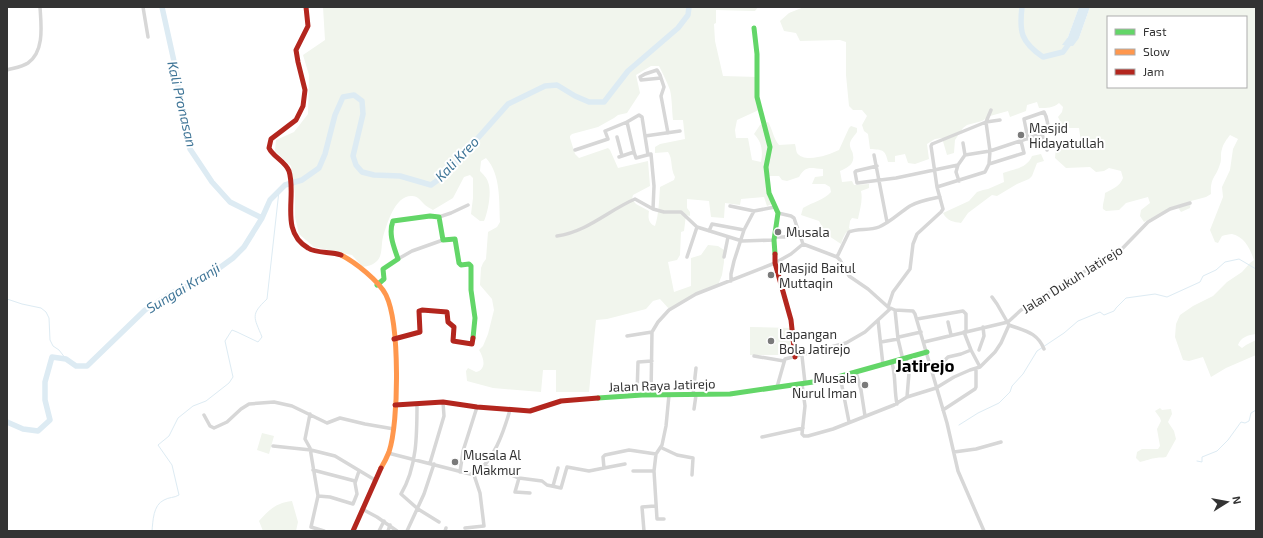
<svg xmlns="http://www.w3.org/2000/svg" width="1263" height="538" viewBox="0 0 1263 538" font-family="'Exo 2',sans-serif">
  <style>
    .green { fill: #f1f5ed; fill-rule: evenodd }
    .water { fill: #ddebf3 }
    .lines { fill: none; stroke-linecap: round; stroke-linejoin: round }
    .stream { stroke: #ddebf3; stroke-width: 1 }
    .river { stroke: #ddebf3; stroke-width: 5.5 }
    .street { stroke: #d7d7d7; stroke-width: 3.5 }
    .fast { stroke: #63d668; stroke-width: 5 }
    .slow { stroke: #ff974d; stroke-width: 5 }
    .jam { stroke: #b3261e; stroke-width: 5 }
    .poi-dot { fill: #7a7a7a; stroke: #fff; stroke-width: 1.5 }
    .labels { text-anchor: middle; stroke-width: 4; stroke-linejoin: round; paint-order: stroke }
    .poi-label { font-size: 13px; fill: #333; stroke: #fff; text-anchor: start }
    .street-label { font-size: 13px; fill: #333; stroke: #fff }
    .water-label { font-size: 14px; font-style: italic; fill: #3f7597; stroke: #fff }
    .district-label { font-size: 17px; font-weight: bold; fill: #000; stroke: #fff }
  </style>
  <rect width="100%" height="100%" fill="#fff"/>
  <!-- green -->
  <path class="green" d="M 323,7 L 758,7 L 755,11 L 716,10 L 716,23 L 714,24 L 715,41 L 723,76 L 758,77 L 759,99 L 761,109 L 737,120 L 735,130 L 736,138 L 748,138 L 752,160 L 761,162 C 763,151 762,142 754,134 L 760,125 L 768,122 C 773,130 773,138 779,145 L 795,144 C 796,147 796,151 797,153 C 805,164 831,154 839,150 L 849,128 L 851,126 L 857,128 L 857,132 C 855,135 851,139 850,143 C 849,148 853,151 853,155 C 855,164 847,168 840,171 L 842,182 L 852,181 L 854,185 L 869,184 L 869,188 L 861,191 C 863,200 860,209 858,219 L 852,218 L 850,221 L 849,228 L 851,230 C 845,231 843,238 841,244 L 826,234 L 819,221 L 801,215 L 803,208 C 813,202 824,200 831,192 L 830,187 L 825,184 L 812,184 L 815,177 L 823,176 L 823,169 C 810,168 806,165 799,177 L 787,181 L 782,180 L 779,176 L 765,176 L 772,204 L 767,206 L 764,197 L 741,199 L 740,205 L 725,203 L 724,218 L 711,217 L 709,201 L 687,199 L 687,208 L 690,212 L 690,216 L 686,215 L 684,231 L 681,232 L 680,255 L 677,260 L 668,262 L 674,292 L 691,286 L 691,258 L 701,255 L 708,245 L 718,246 L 724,250 L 724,262 L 722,275 L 718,285 L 694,294 L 670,310 L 660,299 L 653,301 L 646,309 L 607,319 L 596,320 L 589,392 L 556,392 L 556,370 L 543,370 L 541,392 L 493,388 L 467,381 L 466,371 L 468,368 L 476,372 C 487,369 484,358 479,350 L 483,346 L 488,334 L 494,310 L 492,299 L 480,285 L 481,268 L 483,263 L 486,259 L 488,232 L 497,227 L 500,222 C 499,202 501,174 486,158 L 481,161 L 480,171 C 483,174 487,178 488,182 C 492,191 488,212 484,221 L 480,221 L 471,214 L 473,198 L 473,178 L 470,175 L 464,177 L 453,198 L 433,210 C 430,208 427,207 425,205 C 421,201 418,196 412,196 C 395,195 387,224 383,237 C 381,244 383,255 377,261 C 373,265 368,266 363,267 L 352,255 L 314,247 L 299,234 L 295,217 L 295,194 L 291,166 L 275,151 L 276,140 L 294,132 L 308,114 L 309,75 L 303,55 L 325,40 ZM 651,66 L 659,66 C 663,74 667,82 670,90 C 672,98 672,111 673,120 L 683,120 L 685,139 L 660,144 L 655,147 L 655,153 L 668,152 C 673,159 670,168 675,177 L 674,180 L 660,187 C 659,200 659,214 655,226 C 648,223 648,217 649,211 L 636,204 L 632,199 L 633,195 L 650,186 L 648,161 L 618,168 L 610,150 L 608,148 L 579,158 L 575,154 L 570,138 L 570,136 L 572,134 L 598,127 L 614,118 L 618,115 L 627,113 L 640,93 L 636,75 Z
    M 804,7 L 1079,7 L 1068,37 L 1063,45 L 1079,38 L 1090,7 L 1256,7 L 1256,334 C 1248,335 1241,337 1238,345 L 1242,348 L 1246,345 L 1256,340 L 1256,355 L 1226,368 L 1211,377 L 1203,357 L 1189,361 L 1183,360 L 1175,337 L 1176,324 L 1180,315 L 1193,306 L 1213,296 L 1227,282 L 1242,272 L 1250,263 L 1254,260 C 1250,249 1245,237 1232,234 C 1229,234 1225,235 1222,236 L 1218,243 L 1215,242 L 1210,230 L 1223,197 L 1222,187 L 1230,170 L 1233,149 L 1238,139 L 1230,135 C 1227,139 1223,144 1222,149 C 1220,154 1222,159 1220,164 C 1216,178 1210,177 1211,194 L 1206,197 L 1191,201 L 1190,208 L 1181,212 L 1177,206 L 1172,207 L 1144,222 L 1140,216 L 1141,210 L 1150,203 L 1148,197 L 1126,203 L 1119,210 L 1106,211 L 1103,209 C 1102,205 1105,199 1105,193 C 1113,189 1120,186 1123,178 L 1121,171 L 1109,168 L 1104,171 L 1096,172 L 1090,167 L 1066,168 L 1055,158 L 1056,147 L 1067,143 L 1081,142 L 1079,128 C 1066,128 1064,129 1058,117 L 1062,112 L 1063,107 L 1059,103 C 1053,108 1047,108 1039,108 L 1037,102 L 1027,105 L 1026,111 L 1010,117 L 1008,111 L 990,116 L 982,121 L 967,125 L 963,128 L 955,140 L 954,153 L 947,155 L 942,138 L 935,139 L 927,144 L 929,159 L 915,164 L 908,163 L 905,154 L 895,156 L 895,162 L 888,162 C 885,149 883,150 870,149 L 868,134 L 864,131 L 862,125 L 867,116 L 862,110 L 853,110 L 849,106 L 846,75 L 846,42 L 840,40 L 800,41 L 796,33 L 784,31 L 780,21 L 789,13 ZM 1108,17 L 1246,17 L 1246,87 L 1108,87 Z
    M 1041,154 L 1044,161 L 1037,163 L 1032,176 L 1029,179 L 1017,184 L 997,196 L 992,195 L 968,213 L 961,223 C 954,222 947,221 943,213 L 969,201 L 977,192 L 983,190 L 988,189 L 1004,182 L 1003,173 C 1015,169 1027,168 1032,156 Z
    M 750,327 L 792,328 L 792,355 L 750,355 Z
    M 1160,408 L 1162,410 L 1171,409 L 1172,414 L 1168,422 L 1174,431 L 1176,439 L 1166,457 C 1162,458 1160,457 1156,458 C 1152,458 1145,461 1140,462 L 1136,458 L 1137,452 L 1142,449 L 1158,449 L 1160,446 L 1157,429 L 1161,421 L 1160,418 L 1155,411 Z
    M 262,433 L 274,436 L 269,454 L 257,450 Z
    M 292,501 L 298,522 L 296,531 L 263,531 L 259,521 C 270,509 276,503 292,501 Z"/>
  <!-- water -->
  <path class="water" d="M 1079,7 L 1090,7 L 1079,38 L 1073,46 L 1062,45 L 1068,37 Z"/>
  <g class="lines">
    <!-- stream -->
    <path class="stream" d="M 7,299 L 22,304 L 41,308 L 46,312 L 49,318 L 50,340 L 53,346 L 59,350 L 66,359
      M 959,425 L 978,413 L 999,403 L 1010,392 L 1012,386 L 1023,374 L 1037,351 L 1064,333 L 1078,321 L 1100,312 L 1104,315 L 1114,311 L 1116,308 L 1126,298 L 1155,294 L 1167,297 L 1200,282 L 1203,276 L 1216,270 L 1225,262 L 1239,259 L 1256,269
      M 1197,461 L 1202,462 L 1202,457 L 1217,451 L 1228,440 L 1241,422 L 1245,423 L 1249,421 L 1251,413 L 1256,410
      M 152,531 C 153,521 153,505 164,500 C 169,497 174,498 179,495 L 172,465 L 158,445 L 169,436 L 178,418 L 193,406 L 206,401 L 229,383 L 233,377 L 225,341 L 232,330 L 237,332 L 258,342 L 262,337 C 254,317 250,315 267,299 L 279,191"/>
    <!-- river -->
    <path class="river" d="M 162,7 L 177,75 L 180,108 L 190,149 L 212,182 L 230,202 L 262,218
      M 1022,7 C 1019,32 1021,42 1043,57 L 1063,52 L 1071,41
      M 7,422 L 23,429 L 38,431 L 50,420 L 45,400 L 45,382 L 52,357 L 66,359 L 76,366 L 87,366 L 145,310 L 172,293 L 207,277 L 233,258 L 244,247 L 262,218 L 270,200 L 285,185 L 302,180 L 319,168 L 325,154 L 335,115 L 343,97 L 354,95 L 362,101 L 363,114 L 353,156 L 356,165 L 362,172 L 374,175 L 400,176 L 431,185 L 446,174 L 508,104 L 545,86 L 557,85 L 575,96 L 589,102 L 604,102 L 628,71 L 678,28 L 688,15 L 689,7"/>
    <!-- street -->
    <path class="street" d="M 143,7 L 148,37
      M 7,70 C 14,68 22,67 28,63 C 45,51 41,24 40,7
      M 661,78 L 641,80 L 640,77 L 645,74 L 657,70 L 660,75 L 664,87 L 661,96 L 668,133
      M 627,122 L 634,152
      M 1042,134 L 1044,140 L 1047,150
      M 645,136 L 680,131
      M 617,137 L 622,156
      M 575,150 L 608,139 L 605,131 L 627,122 L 639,115 L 642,117 L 648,155
      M 874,155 L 887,222
      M 965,155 L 990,151 L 986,122 L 1000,120
      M 619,157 L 634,152 L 636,158 L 651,154 L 654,186 L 653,209
      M 989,164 L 1024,153 L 1021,141
      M 958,165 L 956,172 L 959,181
      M 877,166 L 856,171 L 855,172 L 857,183 L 896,178 L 958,165 L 965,155 L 963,143
      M 937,187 L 985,172 L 989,164 L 990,151 L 1047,132 C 1049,127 1047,117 1044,112 L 1024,119 L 1028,139
      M 730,206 L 754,211 L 775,207
      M 778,213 L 791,216 L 794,218 L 803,244
      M 439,217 L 451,213 L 468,205
      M 709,231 L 712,224 L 744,230
      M 557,236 C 587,232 609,210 635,199 L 653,209 L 664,212 L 681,212 L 697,227
      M 775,237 L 784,237 L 800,233
      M 803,244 L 837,257 L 840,260 L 849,276 L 868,289 L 888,307 L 895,310 L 913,311 L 915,314 L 947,423 L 958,471 L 984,531
      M 687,257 L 697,227 L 742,241 L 774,240
      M 724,257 L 728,237
      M 837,257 L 849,232 C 858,228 869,231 879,227 C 891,222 899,213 910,206 C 919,201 930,199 940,197
      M 398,259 L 412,251 L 443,240
      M 731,281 L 731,274 L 734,261 L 744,230 L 754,211
      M 992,297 L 997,304 L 1009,325 C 1025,331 1037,332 1044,349
      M 888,307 L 893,292 L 910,269 L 913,244 L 917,234 L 941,212 L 943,209 L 937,187 L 931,146 L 932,144 L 986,122 L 991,110
      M 895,310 L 898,339 L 903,360
      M 917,319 L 963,311 L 966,314 L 966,331
      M 878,320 L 883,365
      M 948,322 L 951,335
      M 964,332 L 971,350
      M 627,336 L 652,332
      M 899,337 L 921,332
      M 881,342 L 898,339
      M 924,342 L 1008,322 L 1021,310 L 1037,301 L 1069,279 L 1106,261 L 1117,254 L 1148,222 L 1170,209 L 1190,203
      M 979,350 L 984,336 L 983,327
      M 754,356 L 784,361
      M 802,356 L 805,383
      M 906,358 L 909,373 L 907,397
      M 892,363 C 896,376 894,390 897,404
      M 930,365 L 943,362 L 948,357 L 961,354 L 971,350 L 980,367
      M 856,372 L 861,390 L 865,416
      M 840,376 L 849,422
      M 802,384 L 805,406 L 802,434 L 804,436 L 808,436 L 833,429 L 894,405 L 907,397 L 936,388 L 954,377 L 970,370 L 980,367 L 995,352 L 1001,343 L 1009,325
      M 777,387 L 785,359 L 846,343 L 865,332 L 890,309
      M 637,395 L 638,362 L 652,361
      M 651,395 L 652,332 L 658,322 L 669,310 L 696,294 L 775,263 L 791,254 L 803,244
      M 693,395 L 696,368
      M 417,404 C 417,435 417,467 401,494 L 418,509 L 439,522
      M 694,409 L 696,395
      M 943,410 L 975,389 L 976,387 L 976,369
      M 310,414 L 305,439 L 310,448 L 318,496 L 311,527 L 324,531
      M 204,415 L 210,426 L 214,428 L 227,422 L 241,409 L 249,404 L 274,402 L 292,406 L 327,423 L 340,418 L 365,424 L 394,429
      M 762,437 L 803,428
      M 273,446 L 311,450 L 335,456 L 375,480
      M 662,448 L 677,455 L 693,458 L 692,475
      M 954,452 L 976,449 L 1001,442
      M 388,453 L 474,475 C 494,460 503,434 510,410
      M 430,463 L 444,416 L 443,402
      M 625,464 L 604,468 L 603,457 L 605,455 L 629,450 L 656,454
      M 484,466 L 501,471 L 519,478 L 515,492 L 530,493
      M 313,470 L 355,481
      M 633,471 L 654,471
      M 460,472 L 463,451 L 477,407
      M 519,478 L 542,481 L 547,485 L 561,488 L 567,467 L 589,471 L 604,468
      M 553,486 L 558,468
      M 318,496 L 330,497 L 353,504 L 357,494 L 355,483 L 359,471
      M 362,509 L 377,517 L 397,531
      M 664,519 L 657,519 L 654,471 L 656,454 L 662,445 L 666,426 L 669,395
      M 465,528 L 484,526 L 480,493 L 474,475
      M 379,531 L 384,521
      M 388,531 L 390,525
      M 407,531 L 424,494 L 434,464
      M 445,531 L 446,528
      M 644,531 L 642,507 L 655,506"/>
    <!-- fast -->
    <path class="fast" d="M 754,28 L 757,54 L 757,97 L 770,147 L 766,167 L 769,193 L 778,213 L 774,240 L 775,254
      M 377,285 L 384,279 L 383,269 L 398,259 C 394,247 388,234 393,221 L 430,216 L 439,217 L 443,240 L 455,239 L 459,263 L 461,265 L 469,264 L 471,266 L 471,290 L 475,318 L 473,338
      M 598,398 L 642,395 L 730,394 L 827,380 L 927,352"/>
    <!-- slow -->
    <path class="slow" d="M 341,255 C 355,262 379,281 386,295 C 400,324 399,422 389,452 C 387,457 384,463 381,468"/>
    <!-- jam -->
    <path class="jam" d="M 306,7 L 308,26 L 296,50 L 298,62 L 305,90 L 303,106 L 296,120 L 271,139 L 269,148 C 273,157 285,161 289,171 C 297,196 279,231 308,248 C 317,254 331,251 341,255
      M 775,254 L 775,263 L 791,320 L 795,357
      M 394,339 L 420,332 L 419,311 L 422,310 L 447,312 L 448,322 L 454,327 L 453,341 L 472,344 L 473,338
      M 395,405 L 443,402 L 477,407 L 530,411 L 561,401 L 598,398
      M 353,531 L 381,468"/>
  </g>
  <!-- markers -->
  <g class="poi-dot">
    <circle cx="1021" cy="135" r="4"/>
    <circle cx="778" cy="232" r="4"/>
    <circle cx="771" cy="275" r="4"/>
    <circle cx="771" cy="341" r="4"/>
    <circle cx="865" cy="385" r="4"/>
    <circle cx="455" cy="462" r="4"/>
  </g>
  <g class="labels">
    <!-- poi labels -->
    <g class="poi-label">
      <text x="1029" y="133">Masjid<tspan x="1029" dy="15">Hidayatullah</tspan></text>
      <text x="786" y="237">Musala</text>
      <text x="779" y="273">Masjid Baitul<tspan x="779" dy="15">Muttaqin</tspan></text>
      <text x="779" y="339">Lapangan<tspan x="779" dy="15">Bola Jatirejo</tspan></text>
      <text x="857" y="383" text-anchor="end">Musala<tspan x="857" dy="15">Nurul Iman</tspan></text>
      <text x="463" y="460">Musala Al<tspan x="463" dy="15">- Makmur</tspan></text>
    </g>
    <!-- street labels -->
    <g class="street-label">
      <text transform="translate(1072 279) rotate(-32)" y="5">Jalan Dukuh Jatirejo</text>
      <text transform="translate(662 385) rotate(-2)" y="5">Jalan Raya Jatirejo</text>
    </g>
    <!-- water labels -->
    <g class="water-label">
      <text transform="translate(182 104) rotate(77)" y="5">Kali Pronasan</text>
      <text transform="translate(457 159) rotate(-46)" y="5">Kali Kreo</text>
      <text transform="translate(183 288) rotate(-31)" y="5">Sungai Kranji</text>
    </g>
    <!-- district labels -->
    <g class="district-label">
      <text x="925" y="372">Jatirejo</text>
    </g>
  </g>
  <!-- border -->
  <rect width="1263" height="538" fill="none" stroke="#333333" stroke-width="16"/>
  <!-- legend -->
  <rect x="1107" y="16" width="140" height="72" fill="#ffffff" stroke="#adadad"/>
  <rect x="1115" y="29" width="20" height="6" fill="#63d668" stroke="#adadad"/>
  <text x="1143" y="36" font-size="12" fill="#333333">Fast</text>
  <rect x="1115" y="49" width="20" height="6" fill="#ff974d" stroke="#adadad"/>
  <text x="1143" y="56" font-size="12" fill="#333333">Slow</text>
  <rect x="1115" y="69" width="20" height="6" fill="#b3261e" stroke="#adadad"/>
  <text x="1143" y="76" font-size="12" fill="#333333">Jam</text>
  <!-- north arrow -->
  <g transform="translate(1227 502) rotate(79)" stroke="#ffffff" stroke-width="3" paint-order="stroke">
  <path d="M0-3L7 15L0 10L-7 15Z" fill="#333333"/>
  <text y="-6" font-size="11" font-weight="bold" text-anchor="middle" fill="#333333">N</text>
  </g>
</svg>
